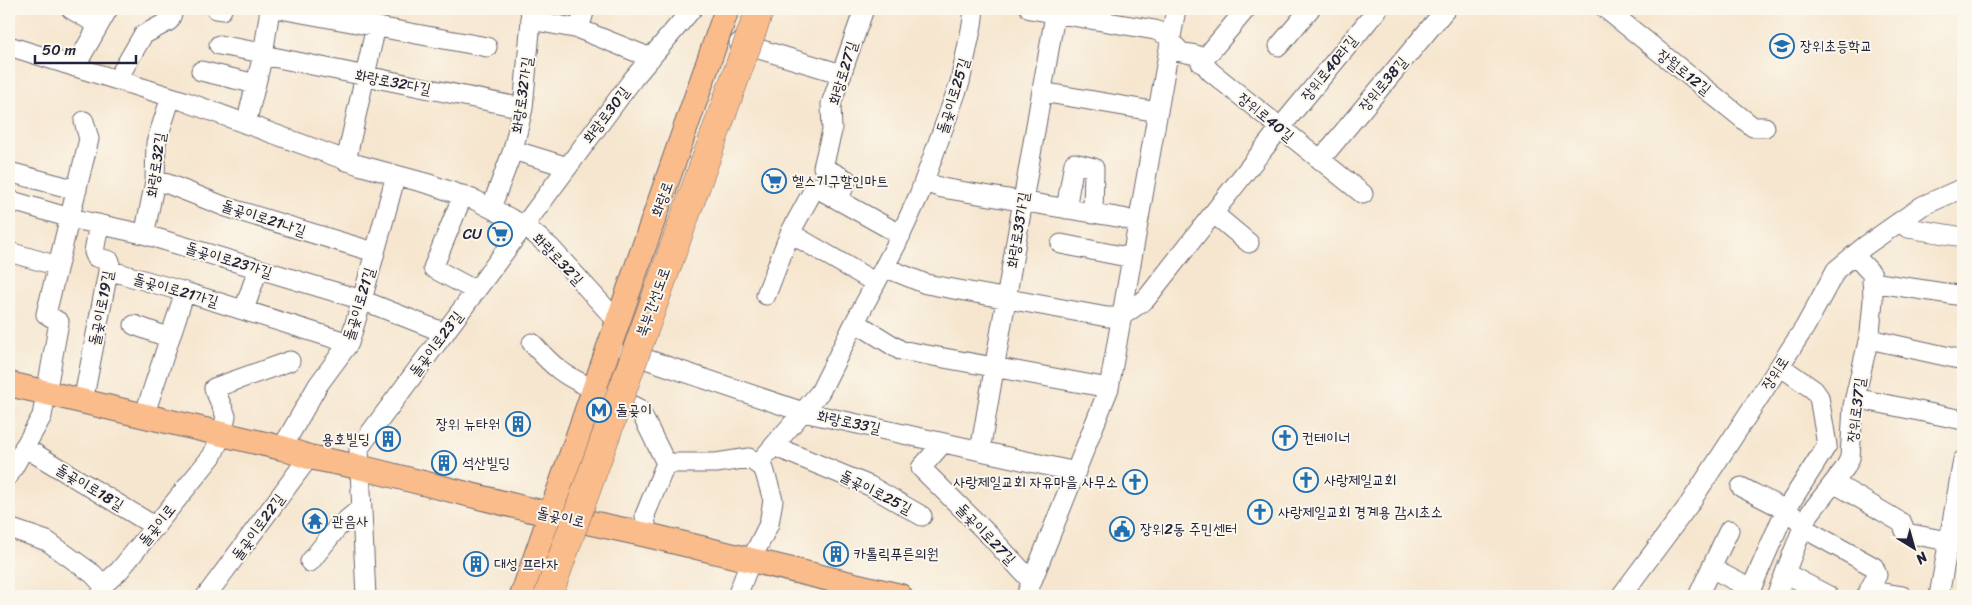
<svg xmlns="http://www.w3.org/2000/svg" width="1972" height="605" viewBox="0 0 1972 605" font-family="Sriracha,'Poor Story',sans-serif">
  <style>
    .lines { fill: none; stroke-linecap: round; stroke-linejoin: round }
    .minor-casing { stroke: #6c676f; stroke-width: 21 }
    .major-casing { stroke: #6c676f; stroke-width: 26 }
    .minor { stroke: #fff; stroke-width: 19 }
    .major { stroke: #fabc8b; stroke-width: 24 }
    .highway-bridge-casing { stroke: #6c676f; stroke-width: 29; stroke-linecap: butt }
    .highway-bridge { stroke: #fabc8b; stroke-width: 28 }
    .labels { text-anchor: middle; stroke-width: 4; stroke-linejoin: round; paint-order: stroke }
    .poi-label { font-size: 15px; fill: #22223b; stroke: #fbf7ec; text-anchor: start }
    .street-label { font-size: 15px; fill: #22223b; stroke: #fbf7ec }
  </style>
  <rect width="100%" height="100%" fill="#fbf7ec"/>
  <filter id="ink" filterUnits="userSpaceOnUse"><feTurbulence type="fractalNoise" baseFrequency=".02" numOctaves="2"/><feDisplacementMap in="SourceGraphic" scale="10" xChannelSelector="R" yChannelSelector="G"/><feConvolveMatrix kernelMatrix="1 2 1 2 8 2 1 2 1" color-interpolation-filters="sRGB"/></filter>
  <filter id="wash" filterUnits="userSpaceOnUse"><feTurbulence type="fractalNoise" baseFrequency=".0096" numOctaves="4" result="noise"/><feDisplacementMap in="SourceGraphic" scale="20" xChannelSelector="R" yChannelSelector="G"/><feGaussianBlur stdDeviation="1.12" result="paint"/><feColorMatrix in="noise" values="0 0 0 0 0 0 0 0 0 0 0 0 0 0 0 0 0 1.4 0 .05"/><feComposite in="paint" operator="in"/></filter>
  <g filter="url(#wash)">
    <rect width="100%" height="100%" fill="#f6e6cf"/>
  </g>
  <g filter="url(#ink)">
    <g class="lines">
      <defs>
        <path id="minor" d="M 71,9 L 98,25
          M 216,9 L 222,10
          M 280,9 L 487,47
          M 1030,9 L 1155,30 L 1171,37
          M 1606,9 L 1753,127 L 1765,127
          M 531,20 L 579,29 L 651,58
          M 579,29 L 585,9
          M 1170,41 L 1181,52 L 1196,55 L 1211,72 L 1363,194
          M 739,43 L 842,74
          M 219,45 L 257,52 L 268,56 L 523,108
          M 9,46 L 184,101 L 359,165 L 429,184 L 475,200 L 525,226 L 550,247 L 618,322
          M 1279,46 L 1310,9
          M 1201,63 L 1246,9
          M 75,67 L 108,9
          M 201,71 L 256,84
          M 117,80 L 143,35 L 169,21 L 174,9
          M 1042,92 L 1158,112
          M 246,124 L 263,55 L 270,9
          M 513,150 L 568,167
          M 1320,160 L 1446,9
          M 346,161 L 376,26
          M 9,172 L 77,190
          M 155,181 L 168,184 L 226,207 L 374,252
          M 924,182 L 942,188 L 1123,218 L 1138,223
          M 463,195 L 433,268 L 476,291
          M 9,200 L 70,218 L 143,234 L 362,300 L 445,333
          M 838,200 L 847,180 L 823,167 L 832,131 L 831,104 L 864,9
          M 491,208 L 513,150 L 523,108 L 531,20 L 530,9
          M 1066,209 L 1074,163 L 1094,168 L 1093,214
          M 1213,213 L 1249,243
          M 1899,222 L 1908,228 L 1963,237
          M 790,233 L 876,283
          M 143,234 L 146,226 L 155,181 L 156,143 L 171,97
          M 1061,244 L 1132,258
          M 9,252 L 58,266
          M 884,267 L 926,284 L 1107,317 L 1122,316 L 1146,299 L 1280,128 L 1378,9
          M 108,270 L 185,292 L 349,343
          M 1872,282 L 1963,296
          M 766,295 L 790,233 L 815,187 L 901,235
          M 244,310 L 258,269
          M 855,322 L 900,350 L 1109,388
          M 134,325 L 170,338
          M 1869,339 L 1963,360
          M 532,343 C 553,367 564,376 594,389
          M 628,353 L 803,412 L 1076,472
          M 613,396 L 639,409 L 666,463 L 645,515 L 647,535
          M 1855,398 L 1963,420
          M 83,402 L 110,261 L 96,257 L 94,252 L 99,224
          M 144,416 L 185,292
          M 776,443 L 783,450 L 870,486 L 922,516
          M 943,443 L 921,468 L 990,536 L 1032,582
          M 24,447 L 156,527
          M 282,448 L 318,385 L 349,343 L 362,300 L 396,175
          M 980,451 L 1056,9
          M 666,463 L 716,463 L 749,458 L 764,469 L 773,500 L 769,524 L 751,560 L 737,596
          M 758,464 L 820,392 L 855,322 L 896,245 L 919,195 L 960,82 L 972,25 L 974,9
          M 9,475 L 42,416 L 59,322 L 46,314 L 89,139 L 84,121
          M 1834,483 L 1902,523 L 1906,533 L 1963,544
          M 1741,487 C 1761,498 1795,511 1807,530 L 1874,567 L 1877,575 L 1866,596
          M 9,528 L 47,541 L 93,574 L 103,585 L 101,596
          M 310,562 L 337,528 L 361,508
          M 1711,568 L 1751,589 L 1785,511 L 1827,445 L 1819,397 L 1814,390 L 1780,366
          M 1785,573 L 1829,596
          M 103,585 L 119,571 L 212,456 L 222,434 L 226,416 L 214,388 L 290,361
          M 1869,591 L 1902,596
          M 206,596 L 309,457
          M 366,596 L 359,448 L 633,79 L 692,9
          M 1026,596 L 1109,388 L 1176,9
          M 1621,596 L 1688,506 L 1805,327 L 1836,270 L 1865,246 L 1922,206 L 1963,188
          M 1698,596 L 1729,530
          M 1776,596 L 1807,517 L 1845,468 L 1850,458 L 1853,406 L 1870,333 L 1873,300 L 1872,274 L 1854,255
          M 1939,596 L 1963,460"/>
        <path id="major" d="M 9,384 L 282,448 L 309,457 L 359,467 L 527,509 L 647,535 L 900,596
          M 522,596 L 727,9"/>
      </defs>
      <!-- minor casing -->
      <use href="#minor" class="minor-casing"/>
      <!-- major casing -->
      <use href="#major" class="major-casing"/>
      <!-- minor -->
      <use href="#minor" class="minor"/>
      <!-- major -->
      <use href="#major" class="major"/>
      <defs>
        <path id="highway-bridge" d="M 548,596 L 760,9"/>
      </defs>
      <!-- highway-bridge casing -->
      <use href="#highway-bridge" class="highway-bridge-casing"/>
      <!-- highway-bridge -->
      <use href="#highway-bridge" class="highway-bridge"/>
    </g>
  </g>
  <!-- icons -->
  <defs>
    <symbol id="school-ring" viewBox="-11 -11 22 22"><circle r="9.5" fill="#fbf7ec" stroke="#1f6fb2" stroke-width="1.5"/><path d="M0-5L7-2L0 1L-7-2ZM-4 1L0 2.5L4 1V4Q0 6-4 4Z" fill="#1f6fb2"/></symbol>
    <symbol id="supermarket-ring" viewBox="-11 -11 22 22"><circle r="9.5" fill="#fbf7ec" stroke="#1f6fb2" stroke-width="1.5"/><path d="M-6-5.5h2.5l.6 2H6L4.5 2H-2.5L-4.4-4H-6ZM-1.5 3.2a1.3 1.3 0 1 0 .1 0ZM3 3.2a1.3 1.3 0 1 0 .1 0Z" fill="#1f6fb2"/></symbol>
    <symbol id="metro-ring" viewBox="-11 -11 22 22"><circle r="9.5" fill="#fbf7ec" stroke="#1f6fb2" stroke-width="1.5"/><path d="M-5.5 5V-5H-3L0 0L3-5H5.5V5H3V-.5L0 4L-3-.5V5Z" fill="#1f6fb2"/></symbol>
    <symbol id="building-ring" viewBox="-11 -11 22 22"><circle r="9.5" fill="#fbf7ec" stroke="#1f6fb2" stroke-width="1.5"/><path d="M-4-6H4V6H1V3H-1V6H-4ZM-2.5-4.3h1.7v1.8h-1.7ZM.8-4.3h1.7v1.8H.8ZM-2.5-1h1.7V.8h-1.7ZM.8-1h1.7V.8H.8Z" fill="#1f6fb2"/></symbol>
    <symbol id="church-ring" viewBox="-11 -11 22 22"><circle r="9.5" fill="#fbf7ec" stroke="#1f6fb2" stroke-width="1.5"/><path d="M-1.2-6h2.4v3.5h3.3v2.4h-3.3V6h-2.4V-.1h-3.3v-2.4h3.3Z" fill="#1f6fb2"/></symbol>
    <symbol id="temple-ring" viewBox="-11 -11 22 22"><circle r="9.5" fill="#fbf7ec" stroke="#1f6fb2" stroke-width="1.5"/><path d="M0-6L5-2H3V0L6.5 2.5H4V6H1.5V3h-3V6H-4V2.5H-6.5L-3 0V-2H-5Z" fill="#1f6fb2"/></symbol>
    <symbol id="civic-ring" viewBox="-11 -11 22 22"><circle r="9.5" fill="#fbf7ec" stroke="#1f6fb2" stroke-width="1.5"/><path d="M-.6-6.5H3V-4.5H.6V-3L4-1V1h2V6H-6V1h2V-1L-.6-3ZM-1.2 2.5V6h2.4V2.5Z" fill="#1f6fb2"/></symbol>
  </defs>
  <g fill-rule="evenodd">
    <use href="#school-ring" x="1768" y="32" width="28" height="28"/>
    <use href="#supermarket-ring" x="760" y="167" width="28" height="28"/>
    <use href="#supermarket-ring" x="486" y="220" width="28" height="28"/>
    <use href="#metro-ring" x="585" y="396" width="28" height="28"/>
    <use href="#building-ring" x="504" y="410" width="28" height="28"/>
    <use href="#church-ring" x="1271" y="424" width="28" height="28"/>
    <use href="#building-ring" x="374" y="425" width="28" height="28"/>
    <use href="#building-ring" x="430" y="449" width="28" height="28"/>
    <use href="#church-ring" x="1292" y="466" width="28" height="28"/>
    <use href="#church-ring" x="1121" y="468" width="28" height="28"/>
    <use href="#church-ring" x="1246" y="498" width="28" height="28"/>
    <use href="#temple-ring" x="301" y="507" width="28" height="28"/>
    <use href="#civic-ring" x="1108" y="515" width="28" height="28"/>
    <use href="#building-ring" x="822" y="540" width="28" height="28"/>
    <use href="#building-ring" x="462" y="550" width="28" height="28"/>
  </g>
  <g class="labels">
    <!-- poi labels -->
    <g class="poi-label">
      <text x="1800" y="51">장위초등학교</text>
      <text x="792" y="186">헬스기구할인마트</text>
      <text x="482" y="239" text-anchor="end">CU</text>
      <text x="616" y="415">돌곶이</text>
      <text x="500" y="429" text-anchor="end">장위 뉴타워</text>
      <text x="1302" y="443">컨테이너</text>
      <text x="370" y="444" text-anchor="end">용호빌딩</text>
      <text x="462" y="468">석산빌딩</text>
      <text x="1324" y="485">사랑제일교회</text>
      <text x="1118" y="487" text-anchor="end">사랑제일교회 자유마을 사무소</text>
      <text x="1278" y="517">사랑제일교회 경계용 감시초소</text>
      <text x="332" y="526">관음사</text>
      <text x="1140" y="534">장위2동 주민센터</text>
      <text x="854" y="559">카톨릭푸른의원</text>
      <text x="494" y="569">대성 프라자</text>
    </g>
    <!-- street labels -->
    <g class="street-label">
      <text transform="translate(1329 68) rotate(-51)" y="5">장위로40라길</text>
      <text transform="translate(1684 72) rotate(38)" y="5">장월로12길</text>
      <text transform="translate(843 73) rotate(-73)" y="5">화랑로27길</text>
      <text transform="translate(393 82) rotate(11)" y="5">화랑로32다길</text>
      <text transform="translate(1383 84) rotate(-50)" y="5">장위로38길</text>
      <text transform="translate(522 95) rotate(-82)" y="5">화랑로32가길</text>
      <text transform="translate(953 96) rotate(-73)" y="5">돌곶이로25길</text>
      <text transform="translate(606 115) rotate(-53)" y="5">화랑로30길</text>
      <text transform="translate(1266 117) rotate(39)" y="5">장위로40길</text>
      <text transform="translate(156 165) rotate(-82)" y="5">화랑로32길</text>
      <text transform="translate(662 199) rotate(-70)" y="5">화랑로</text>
      <text transform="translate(264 218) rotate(18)" y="5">돌곶이로21나길</text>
      <text transform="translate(1018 230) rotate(-81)" y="5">화랑로33가길</text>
      <text transform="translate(558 259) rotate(46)" y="5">화랑로32길</text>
      <text transform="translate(229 260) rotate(17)" y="5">돌곶이로23가길</text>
      <text transform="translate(176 290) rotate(16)" y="5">돌곶이로21가길</text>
      <text transform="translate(653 302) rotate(-70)" y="5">북부간선도로</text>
      <text transform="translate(359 304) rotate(-73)" y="5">돌곶이로21길</text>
      <text transform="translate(101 308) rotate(-79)" y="5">돌곶이로19길</text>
      <text transform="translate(436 344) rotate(-53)" y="5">돌곶이로23길</text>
      <text transform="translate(1775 373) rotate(-57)" y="5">장위로</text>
      <text transform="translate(1856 410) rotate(-83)" y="5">장위로37길</text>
      <text transform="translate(849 422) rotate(12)" y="5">화랑로33길</text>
      <text transform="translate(90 487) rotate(31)" y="5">돌곶이로18길</text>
      <text transform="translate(876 492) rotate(27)" y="5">돌곶이로25길</text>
      <text transform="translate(561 517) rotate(13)" y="5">돌곶이로</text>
      <text transform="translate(157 525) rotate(-51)" y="5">돌곶이로</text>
      <text transform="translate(258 527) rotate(-54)" y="5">돌곶이로22길</text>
      <text transform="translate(986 534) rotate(46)" y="5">돌곶이로27길</text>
    </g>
  </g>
  <!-- margin -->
  <rect width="1972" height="605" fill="none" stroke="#fbf7ec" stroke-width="30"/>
  <!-- north arrow -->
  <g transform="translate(1914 548) rotate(143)" stroke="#fbf7ec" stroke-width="4" paint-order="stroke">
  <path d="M0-4L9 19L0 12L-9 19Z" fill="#22223b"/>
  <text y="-8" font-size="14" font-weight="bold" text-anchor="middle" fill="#22223b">N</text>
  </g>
  <!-- scale -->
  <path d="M35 55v8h101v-8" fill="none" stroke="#22223b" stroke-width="2.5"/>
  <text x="42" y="55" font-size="15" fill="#22223b" stroke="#fbf7ec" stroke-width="4" paint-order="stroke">50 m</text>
</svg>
